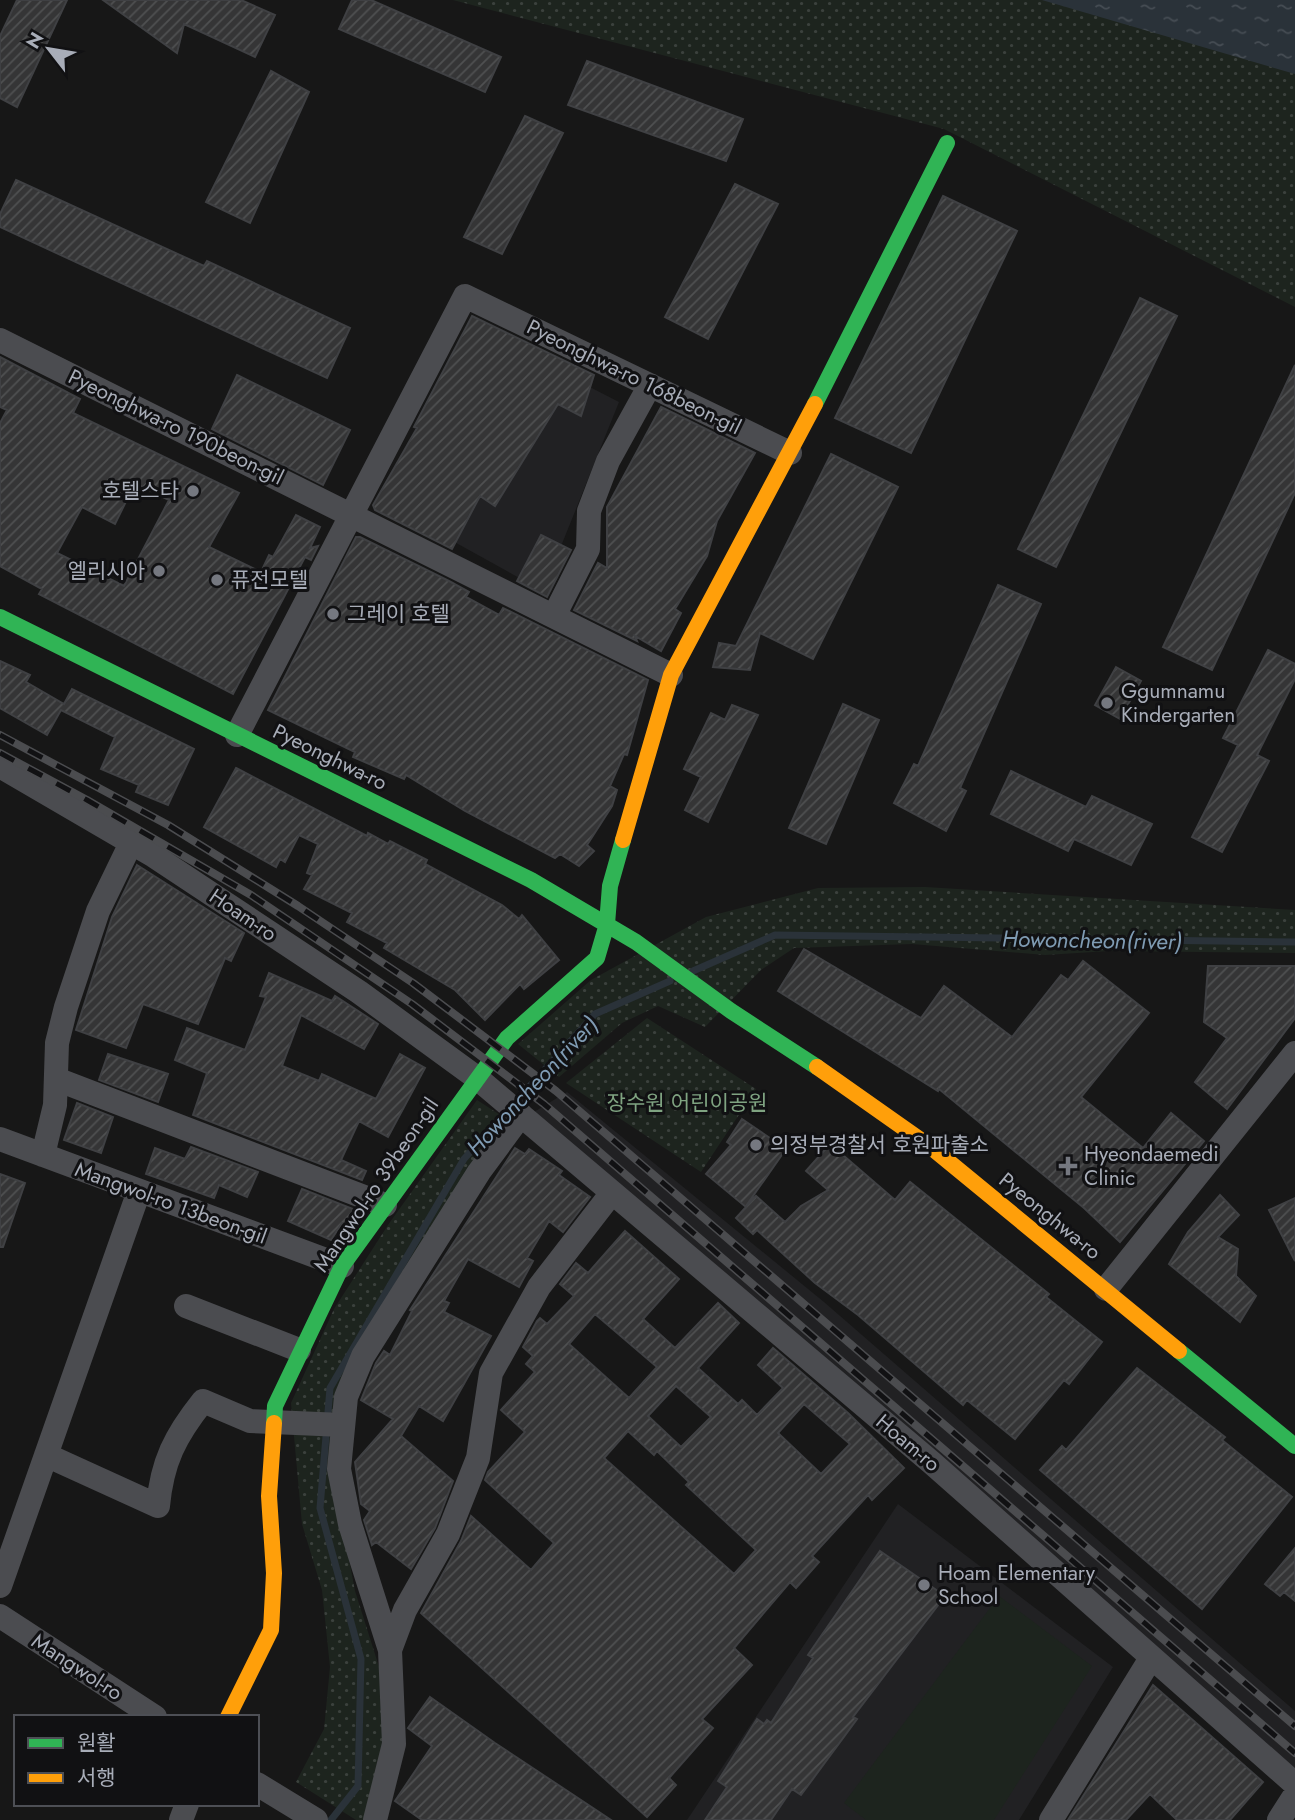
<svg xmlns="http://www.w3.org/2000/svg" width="1295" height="1820" viewBox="0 0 1295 1820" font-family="Jost,'Noto Sans KR',sans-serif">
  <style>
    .built { fill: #212123 }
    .green { fill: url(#green-dots) }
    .pitch { fill: #1d241e }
    .water { fill: url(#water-ripples) }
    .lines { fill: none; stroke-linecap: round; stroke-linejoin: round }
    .stream { stroke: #2a3239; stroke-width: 7 }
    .building { fill: url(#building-hatch); stroke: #3f4043; stroke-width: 2; fill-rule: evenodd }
    .street { stroke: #4b4c50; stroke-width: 24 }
    .fast { stroke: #30b455; stroke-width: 16 }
    .slow { stroke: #ff9f0a; stroke-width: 16 }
    .rail-casing { stroke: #4b4c4f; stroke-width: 8 }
    .rail { stroke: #111113; stroke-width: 5; stroke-dasharray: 16; stroke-linecap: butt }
    .poi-dot { fill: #757880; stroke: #111113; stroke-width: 2.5 }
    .labels { text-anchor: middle; stroke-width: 6; stroke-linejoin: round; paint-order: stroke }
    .street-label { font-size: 21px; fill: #a8adb8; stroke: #111113 }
    .poi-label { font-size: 21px; fill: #a8adb8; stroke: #111113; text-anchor: start }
    .park-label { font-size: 21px; fill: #7fa381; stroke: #111113 }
    .water-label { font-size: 23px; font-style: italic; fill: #7f9bb3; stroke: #111113 }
  </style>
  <defs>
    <pattern id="green-dots" width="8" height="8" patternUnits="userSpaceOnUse" patternTransform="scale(1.75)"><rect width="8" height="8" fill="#1d241e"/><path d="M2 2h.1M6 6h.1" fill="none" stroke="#3b413d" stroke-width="1.8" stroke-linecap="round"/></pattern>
    <pattern id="water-ripples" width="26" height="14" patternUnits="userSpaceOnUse" patternTransform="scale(1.75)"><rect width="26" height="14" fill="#2a3239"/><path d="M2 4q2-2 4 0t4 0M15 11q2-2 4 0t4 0" fill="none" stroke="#464d54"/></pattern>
    <pattern id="building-hatch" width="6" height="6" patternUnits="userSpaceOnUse" patternTransform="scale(1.75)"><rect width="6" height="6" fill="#353536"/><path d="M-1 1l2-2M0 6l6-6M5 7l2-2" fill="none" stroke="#4f5051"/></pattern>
  </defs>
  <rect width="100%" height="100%" fill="#171717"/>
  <!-- built -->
  <path class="built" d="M 475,328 L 619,402 L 543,591 L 384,503 Z
    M 567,1092 L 824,1302 L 1295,1711 L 1295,1770 L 534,1112 Z
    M 898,1504 L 1113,1667 L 1019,1820 L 687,1820 Z"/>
  <!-- green -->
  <path class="green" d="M 453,0 L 1295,0 L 1295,307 L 944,129 Z
    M 925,887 L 1295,910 L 1295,953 L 1109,951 L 1045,955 L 912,944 L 794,948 L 761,970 L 705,1027 L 658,1006 L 622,1023 L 559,1077 L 518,1044 L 591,980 L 706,917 L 818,888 Z
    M 647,1018 L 756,1089 L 701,1172 L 566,1083 Z
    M 477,1100 L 508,1120 L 346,1375 L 343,1528 L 355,1591 L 380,1670 L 384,1743 L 364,1820 L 356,1820 L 296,1782 L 324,1729 L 330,1667 L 322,1590 L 302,1524 L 291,1403 L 334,1309 L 388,1225 Z"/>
  <!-- pitch -->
  <path class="pitch" d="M 999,1596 L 1092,1666 L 994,1820 L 866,1820 L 844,1803 Z"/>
  <!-- water -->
  <path class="water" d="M 1042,0 L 1295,0 L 1295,74 Z"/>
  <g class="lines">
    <!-- stream -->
    <path class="stream" d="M 693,971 L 775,935 L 1295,942
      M 331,1820 L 358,1786 L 361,1659 L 320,1508 L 330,1388 L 464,1159 L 595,1014 L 670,981"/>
  </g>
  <!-- building -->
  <path class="building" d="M 17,0 L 67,0 L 17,107 L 0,98 L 0,36 Z
    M 103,0 L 241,0 L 275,15 L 255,57 L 184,24 L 177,53 Z
    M 352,0 L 371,0 L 501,57 L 485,92 L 339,29 Z
    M 587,61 L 743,119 L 726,161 L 568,105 Z
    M 271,71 L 309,92 L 250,223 L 206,202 Z
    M 525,116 L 563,133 L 502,254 L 464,237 Z
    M 16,180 L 204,266 L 207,261 L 350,328 L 327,378 L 0,227 L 0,214 Z
    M 735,184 L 778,204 L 708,339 L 665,317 Z
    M 943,196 L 1017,231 L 911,453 L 835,418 Z
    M 1140,298 L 1177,316 L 1056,567 L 1018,549 Z
    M 472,316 L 594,375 L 581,416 L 558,404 L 495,506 L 480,496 L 452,549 L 375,510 L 373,505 L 417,428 L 414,427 Z
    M 0,357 L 80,399 L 73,413 L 239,493 L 209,547 L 261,572 L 269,555 L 273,557 L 296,515 L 320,527 L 310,548 L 318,546 L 311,560 L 305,557 L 233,694 L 39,594 L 42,589 L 0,566 L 0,423 L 7,410 L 0,407 ZM 135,483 L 169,500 L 124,586 L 57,553 L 82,507 L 115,524 Z
    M 1295,365 L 1295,493 L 1212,670 L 1163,647 Z
    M 237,375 L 350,430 L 323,485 L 212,429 Z
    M 661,407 L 755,453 L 717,521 L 707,556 L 675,609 L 681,613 L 661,651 L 635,636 L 637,641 L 574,610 L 598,563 L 607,568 L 607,507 Z
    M 831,454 L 898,487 L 813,659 L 760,633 L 750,670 L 713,667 L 719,643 L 736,646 Z
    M 541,535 L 571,550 L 547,597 L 517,581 Z
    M 356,537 L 360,537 L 449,581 L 469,592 L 466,597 L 499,615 L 503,608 L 648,680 L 627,755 L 624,754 L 610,786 L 617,790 L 612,806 L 587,845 L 594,851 L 579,866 L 560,854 L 555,858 L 465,811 L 406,775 L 404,779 L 353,757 L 355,752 L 268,710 Z
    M 998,585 L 1041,604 L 960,788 L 966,791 L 946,831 L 894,803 L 914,764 L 918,766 Z
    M 1268,650 L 1295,664 L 1295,679 L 1257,755 L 1269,761 L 1222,852 L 1192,837 L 1238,745 L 1223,738 Z
    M 0,661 L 30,675 L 26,682 L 64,704 L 72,689 L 194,749 L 168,805 L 136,792 L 139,785 L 101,769 L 115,737 L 61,710 L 47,735 L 0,708 Z
    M 1116,667 L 1141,681 L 1120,719 L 1095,705 Z
    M 843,704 L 879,720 L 826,844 L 789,828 Z
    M 732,705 L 758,715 L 708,822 L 685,810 L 701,777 L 684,769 L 711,713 L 725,720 Z
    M 236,768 L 367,836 L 368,833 L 388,844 L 390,841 L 427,860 L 425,864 L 502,905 L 519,919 L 522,915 L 559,960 L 524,989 L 520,984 L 485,1020 L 455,990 L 384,948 L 387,943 L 347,922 L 352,913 L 304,889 L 312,875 L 307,873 L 318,844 L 299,835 L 285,862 L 280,859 L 276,867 L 204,827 Z
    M 1011,771 L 1086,807 L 1092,796 L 1152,824 L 1131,865 L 1074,839 L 1068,851 L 991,814 Z
    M 137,865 L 244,933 L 231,961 L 225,958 L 198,1024 L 143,1004 L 126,1048 L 76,1030 L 112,917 Z
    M 804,949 L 921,1018 L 944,986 L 1012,1037 L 1061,975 L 1068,980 L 1083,961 L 1149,1013 L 1081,1097 L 1143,1148 L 1171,1113 L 1204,1141 L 1120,1242 L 1084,1208 L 939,1089 L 938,1091 L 778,991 Z
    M 1208,966 L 1295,966 L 1295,1018 L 1227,1109 L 1195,1082 L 1227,1038 L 1204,1022 Z
    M 269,973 L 332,1001 L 335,996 L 378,1024 L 364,1049 L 301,1015 L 282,1066 L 319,1081 L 322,1074 L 376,1099 L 400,1054 L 425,1068 L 388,1137 L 359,1121 L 341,1160 L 366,1171 L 362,1180 L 193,1115 L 207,1073 L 175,1060 L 187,1028 L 245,1050 L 266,997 L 260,996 Z
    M 108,1054 L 168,1074 L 158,1102 L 99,1080 Z
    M 77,1103 L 113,1117 L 101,1153 L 64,1140 Z
    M 742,1119 L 786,1149 L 746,1206 L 756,1196 L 785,1222 L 801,1206 L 828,1190 L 806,1171 L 830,1144 L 895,1200 L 910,1182 L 1049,1294 L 1046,1297 L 1102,1342 L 1069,1384 L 1064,1380 L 1015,1439 L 967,1400 L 963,1405 L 858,1315 L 815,1283 L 757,1230 L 753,1234 L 736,1218 L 746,1207 L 706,1174 L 731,1145 L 727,1142 Z
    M 191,1147 L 258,1172 L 247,1197 L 219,1185 L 214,1198 L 146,1174 L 155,1148 L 185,1159 Z
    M 515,1148 L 525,1154 L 529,1149 L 562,1171 L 559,1175 L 590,1197 L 563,1232 L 549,1221 L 527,1258 L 533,1261 L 519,1287 L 468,1259 L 444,1301 L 449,1303 L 444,1312 L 491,1336 L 443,1421 L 419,1406 L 401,1436 L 453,1481 L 435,1528 L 411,1569 L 376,1542 L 372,1545 L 364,1520 L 370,1511 L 361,1504 L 355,1462 L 393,1419 L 361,1400 L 376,1363 L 384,1351 L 390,1355 L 412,1311 L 410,1310 Z
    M 0,1174 L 25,1183 L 3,1247 L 0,1247 Z
    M 302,1189 L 353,1209 L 346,1225 L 342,1223 L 331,1240 L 288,1221 Z
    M 1220,1195 L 1239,1215 L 1218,1237 L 1238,1249 L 1236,1276 L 1256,1296 L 1240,1322 L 1169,1264 L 1188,1232 Z
    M 1295,1198 L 1295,1261 L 1269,1210 Z
    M 625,1231 L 679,1279 L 643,1319 L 675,1348 L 718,1303 L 739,1323 L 698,1368 L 738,1404 L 742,1400 L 757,1415 L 783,1388 L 758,1365 L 773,1348 L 848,1413 L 904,1468 L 872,1500 L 868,1495 L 812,1556 L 819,1562 L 796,1588 L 790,1582 L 734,1648 L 752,1665 L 702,1719 L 713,1728 L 669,1778 L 676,1785 L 647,1817 L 421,1613 L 461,1541 L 471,1516 L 531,1570 L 554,1543 L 485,1480 L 488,1472 L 525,1432 L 501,1410 L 535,1372 L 526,1364 L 533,1356 L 523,1347 L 537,1321 L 540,1318 L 547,1324 L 574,1296 L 560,1284 L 576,1263 L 588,1273 ZM 595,1314 L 657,1367 L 629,1398 L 569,1344 ZM 676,1386 L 711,1417 L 681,1447 L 648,1416 ZM 804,1404 L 850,1444 L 821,1474 L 778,1433 ZM 628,1431 L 654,1455 L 657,1451 L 689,1482 L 686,1485 L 756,1550 L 734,1574 L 604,1458 Z
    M 1137,1368 L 1225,1437 L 1222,1440 L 1292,1497 L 1202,1609 L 1040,1470 L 1062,1446 L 1066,1450 Z
    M 1295,1548 L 1295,1601 L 1284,1592 L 1280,1596 L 1265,1584 Z
    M 880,1551 L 945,1596 L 853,1717 L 857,1719 L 801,1795 L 792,1789 L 771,1820 L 705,1820 L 727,1787 L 718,1781 L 757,1719 L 764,1724 L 767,1720 L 771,1723 L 813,1658 L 808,1655 Z
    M 1153,1685 L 1263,1782 L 1230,1820 L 1177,1820 L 1150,1794 L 1126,1820 L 1068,1820 Z
    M 430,1697 L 495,1743 L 611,1820 L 422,1820 L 395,1801 L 432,1746 L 408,1728 Z"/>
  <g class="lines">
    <!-- street -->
    <path class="street" d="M 0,340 L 671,675
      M 554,616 L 588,549 L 589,511 L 608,461 L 650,385
      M 237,735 L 465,296 L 790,453
      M 0,766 L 154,856 L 359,992 L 477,1078 L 932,1463 L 1295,1784
      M 56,1079 L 385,1205
      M 0,1139 L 342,1266
      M 43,1155 L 55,1105 L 57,1043 L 66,1007 L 98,911 L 131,843
      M 1106,1289 L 1295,1053
      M 186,1306 L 299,1350
      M 46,1455 L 158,1506 C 162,1462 175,1436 203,1401 L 250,1421 L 343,1425
      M 0,1586 L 139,1191
      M 0,1616 L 155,1717
      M 390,1650 L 350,1524 L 339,1469 L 346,1397 L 363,1356 L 479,1172 L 521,1115
      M 257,1784 L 316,1820
      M 181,1820 L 187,1804
      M 375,1820 L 394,1744 L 390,1650 L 405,1610 L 448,1534 L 478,1458 L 491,1373 L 539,1287 L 611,1194
      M 1051,1820 L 1151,1658
      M 1279,1820 L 1295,1795"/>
    <!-- fast -->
    <path class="fast" d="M 815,404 L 947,143
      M 0,617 L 531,880 L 636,942 L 731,1011 L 817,1067
      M 1179,1351 L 1295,1446
      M 274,1423 L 275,1406 L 342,1266 L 507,1038 L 597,958 L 607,924 L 610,886 L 623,840"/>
    <!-- slow -->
    <path class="slow" d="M 623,840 L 671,675 L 815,404
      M 817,1067 L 932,1148 L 1179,1351
      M 228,1717 L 271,1630 L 274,1573 L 269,1496 L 274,1423"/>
    <defs>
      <path id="rail" d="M 0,735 L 168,825 L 298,906 L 413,983 L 556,1091 L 1295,1726
        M 0,753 L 87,800 L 251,895 L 412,1004 L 544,1104 L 1295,1753"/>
    </defs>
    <!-- rail casing -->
    <use href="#rail" class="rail-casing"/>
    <!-- rail -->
    <use href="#rail" class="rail"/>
  </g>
  <!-- markers -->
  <g class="poi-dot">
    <circle cx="193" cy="491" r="7"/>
    <circle cx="159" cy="571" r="7"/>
    <circle cx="217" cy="580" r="7"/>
    <circle cx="333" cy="614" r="7"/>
    <circle cx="1107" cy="703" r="7"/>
    <circle cx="756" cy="1145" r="7"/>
    <path d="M1064.5 1155.5h7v7h7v7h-7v7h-7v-7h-7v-7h7z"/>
    <circle cx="924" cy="1585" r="7"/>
  </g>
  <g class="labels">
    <!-- street labels -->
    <g class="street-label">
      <text transform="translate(634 377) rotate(26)" y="7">Pyeonghwa-ro 168beon-gil</text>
      <text transform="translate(176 427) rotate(26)" y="7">Pyeonghwa-ro 190beon-gil</text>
      <text transform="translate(330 757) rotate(26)" y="7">Pyeonghwa-ro</text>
      <text transform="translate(243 915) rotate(34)" y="7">Hoam-ro</text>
      <text transform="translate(376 1185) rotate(-56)" y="7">Mangwol-ro 39beon-gil</text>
      <text transform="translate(171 1203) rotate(20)" y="7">Mangwol-ro 13beon-gil</text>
      <text transform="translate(1050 1216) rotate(39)" y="7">Pyeonghwa-ro</text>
      <text transform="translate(908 1443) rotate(40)" y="7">Hoam-ro</text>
      <text transform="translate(77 1667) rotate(33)" y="7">Mangwol-ro</text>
    </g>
    <!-- poi labels -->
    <g class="poi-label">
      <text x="179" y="498" text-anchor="end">호텔스타</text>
      <text x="145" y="578" text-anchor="end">엘리시아</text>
      <text x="231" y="587">퓨전모텔</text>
      <text x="347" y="621">그레이 호텔</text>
      <text x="1121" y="698">Ggumnamu<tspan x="1121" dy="24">Kindergarten</tspan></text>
      <text x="770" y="1152">의정부경찰서 호원파출소</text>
      <text x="1084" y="1161">Hyeondaemedi<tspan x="1084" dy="24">Clinic</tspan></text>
      <text x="938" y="1580">Hoam Elementary<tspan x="938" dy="24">School</tspan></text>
    </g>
    <!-- park labels -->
    <g class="park-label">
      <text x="687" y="1110">장수원 어린이공원</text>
    </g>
    <!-- water labels -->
    <g class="water-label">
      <text transform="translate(1092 940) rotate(1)" y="8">Howoncheon(river)</text>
      <text transform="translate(532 1086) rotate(-47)" y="8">Howoncheon(river)</text>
    </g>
  </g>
  <!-- legend -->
  <rect x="14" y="1715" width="245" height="91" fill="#111113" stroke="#4d4f55" stroke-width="2"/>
  <rect x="28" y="1738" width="35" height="10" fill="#30b455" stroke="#4d4f55" stroke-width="2"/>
  <text x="77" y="1750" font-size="21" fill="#a8adb8">원활</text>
  <rect x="28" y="1773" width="35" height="10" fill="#ff9f0a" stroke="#4d4f55" stroke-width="2"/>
  <text x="77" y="1785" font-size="21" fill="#a8adb8">서행</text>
  <!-- north arrow -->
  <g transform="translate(49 49) rotate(301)" stroke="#111113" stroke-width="5" paint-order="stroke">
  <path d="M0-5L12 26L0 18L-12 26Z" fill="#a8adb8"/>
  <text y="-10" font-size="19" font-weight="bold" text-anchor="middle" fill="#a8adb8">N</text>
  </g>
</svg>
